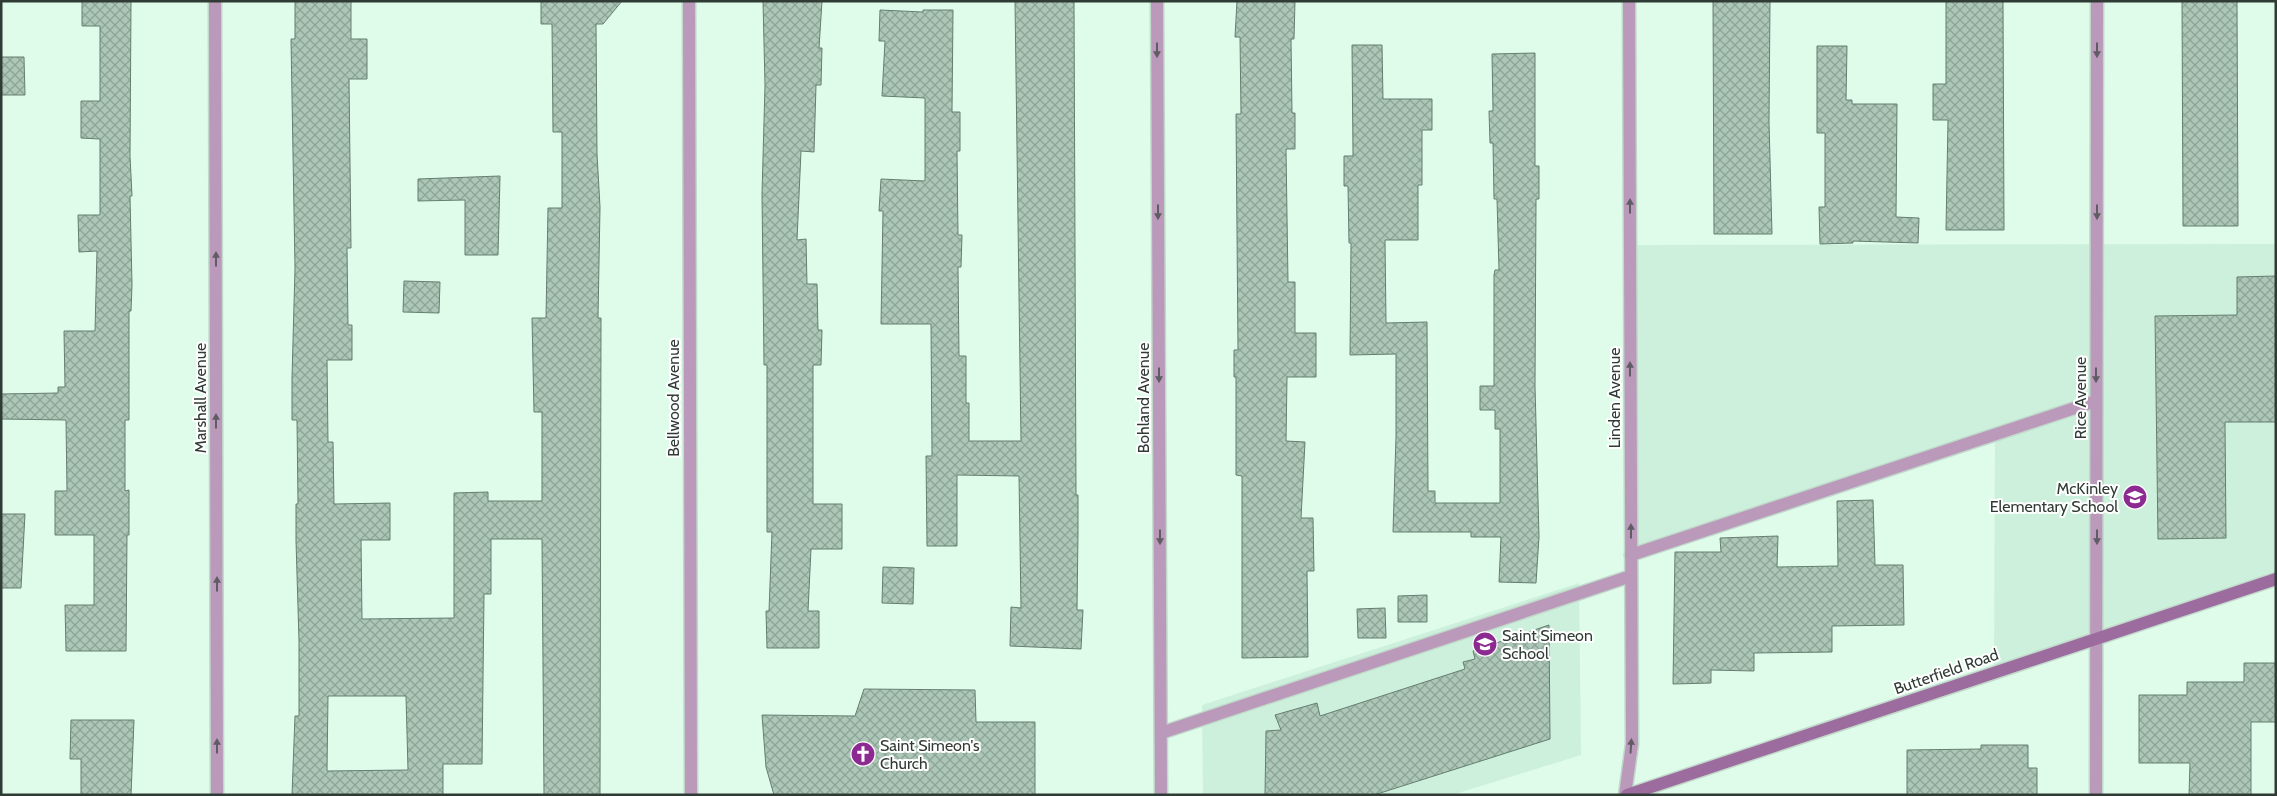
<svg xmlns="http://www.w3.org/2000/svg" width="2277" height="796" viewBox="0 0 2277 796" font-family="Cabin,sans-serif">
  <style>
    .built { fill: #cdf0dc }
    .building { fill: url(#building-cross-hatch); stroke: #657e6f; fill-rule: evenodd }
    .lines { fill: none; stroke-linecap: round; stroke-linejoin: round }
    .service-casing { stroke: #c0d9ca; stroke-width: 15 }
    .minor-casing { stroke: #c0d9ca; stroke-width: 15 }
    .secondary-casing { stroke: #c0d9ca; stroke-width: 15 }
    .service { stroke: #ba99bb; stroke-width: 12 }
    .minor { stroke: #ba99bb; stroke-width: 12 }
    .secondary { stroke: #9d6c9f; stroke-width: 12 }
    .oneway { fill: #605c64 }
    .labels { text-anchor: middle; stroke-width: 4; stroke-linejoin: round; paint-order: stroke }
    .street-label { font-size: 16px; fill: #303b35; stroke: #fff }
    .poi-label { font-size: 16px; fill: #303b35; stroke: #fff; text-anchor: start }
  </style>
  <defs>
    <pattern id="building-cross-hatch" width="8" height="8" patternUnits="userSpaceOnUse" patternTransform="scale(1.25)"><rect width="8" height="8" fill="#acc7b7"/><path d="M0 0l8 8M0 8l8-8" fill="none" stroke="#8ca396"/></pattern>
  </defs>
  <rect width="100%" height="100%" fill="#dffceb"/>
  <!-- built -->
  <path class="built" d="M 2276,244 L 2276,575 L 1994,666 L 1995,438 L 1636,557 L 1624,245 Z
    M 1579,583 L 1581,755 L 1452,795 L 1203,795 L 1202,705 Z"/>
  <!-- building -->
  <path class="building" d="M 82,1 L 131,1 L 130,156 L 132,196 L 130,196 L 132,285 L 131,311 L 129,311 L 129,420 L 125,420 L 125,491 L 129,490 L 129,535 L 127,535 L 126,651 L 66,651 L 65,605 L 94,605 L 94,535 L 55,535 L 55,491 L 67,491 L 66,420 L 1,419 L 1,394 L 58,393 L 58,387 L 65,387 L 64,331 L 95,331 L 97,251 L 79,252 L 78,215 L 100,215 L 100,139 L 81,138 L 81,101 L 100,101 L 100,26 L 82,26 Z
    M 295,1 L 351,1 L 351,39 L 367,39 L 367,79 L 349,79 L 351,248 L 347,248 L 348,325 L 352,325 L 352,360 L 327,360 L 328,442 L 333,442 L 334,504 L 390,503 L 390,540 L 361,540 L 362,619 L 454,618 L 454,493 L 488,492 L 488,501 L 542,501 L 542,412 L 534,412 L 532,318 L 546,318 L 548,208 L 562,208 L 562,132 L 553,132 L 552,24 L 541,24 L 541,1 L 622,1 L 603,24 L 596,24 L 597,154 L 600,207 L 598,318 L 601,318 L 600,795 L 544,795 L 542,539 L 491,539 L 491,594 L 484,594 L 482,764 L 443,764 L 443,795 L 292,795 L 295,716 L 299,716 L 299,641 L 296,541 L 296,504 L 298,504 L 297,420 L 292,420 L 292,378 L 295,268 L 291,39 L 295,39 ZM 328,696 L 406,696 L 408,770 L 327,771 Z
    M 763,1 L 822,1 L 819,48 L 822,48 L 821,85 L 816,85 L 814,152 L 801,151 L 797,240 L 806,239 L 807,284 L 817,284 L 818,330 L 822,330 L 821,365 L 813,365 L 813,504 L 842,504 L 842,549 L 811,549 L 808,611 L 819,611 L 819,648 L 767,648 L 766,611 L 769,611 L 772,532 L 767,532 L 767,365 L 764,365 L 762,194 L 765,85 Z
    M 1015,1 L 1074,1 L 1076,495 L 1078,495 L 1078,532 L 1077,610 L 1083,610 L 1081,649 L 1010,646 L 1011,607 L 1021,608 L 1019,476 L 957,475 L 957,546 L 927,546 L 926,456 L 932,456 L 931,324 L 881,324 L 883,211 L 879,211 L 881,179 L 925,181 L 925,98 L 882,96 L 885,41 L 879,41 L 880,10 L 923,12 L 923,10 L 953,10 L 952,112 L 960,112 L 960,151 L 957,151 L 958,235 L 962,235 L 961,267 L 958,267 L 959,356 L 966,356 L 966,403 L 969,403 L 969,441 L 1021,441 Z
    M 1237,1 L 1295,1 L 1294,39 L 1291,39 L 1292,113 L 1295,113 L 1295,149 L 1286,149 L 1288,282 L 1295,282 L 1295,333 L 1316,333 L 1316,377 L 1287,377 L 1286,441 L 1305,442 L 1301,518 L 1313,518 L 1314,571 L 1307,571 L 1308,657 L 1242,658 L 1242,476 L 1236,475 L 1236,377 L 1234,377 L 1234,350 L 1238,350 L 1236,114 L 1241,114 L 1240,37 L 1235,37 Z
    M 1713,1 L 1770,1 L 1769,122 L 1772,234 L 1714,234 Z
    M 1946,1 L 2003,1 L 2004,230 L 1946,230 L 1948,120 L 1933,120 L 1933,84 L 1946,84 Z
    M 2182,1 L 2237,1 L 2238,226 L 2183,226 Z
    M 1352,45 L 1382,45 L 1383,99 L 1432,99 L 1432,130 L 1422,130 L 1422,185 L 1418,185 L 1418,240 L 1385,240 L 1386,323 L 1427,322 L 1428,491 L 1435,491 L 1435,503 L 1500,503 L 1500,429 L 1495,429 L 1495,410 L 1480,410 L 1480,386 L 1494,386 L 1494,275 L 1495,270 L 1499,270 L 1497,199 L 1494,199 L 1493,143 L 1490,143 L 1489,111 L 1493,111 L 1492,54 L 1535,53 L 1535,166 L 1539,166 L 1539,199 L 1536,199 L 1535,386 L 1539,537 L 1536,583 L 1499,582 L 1501,537 L 1471,537 L 1471,532 L 1393,532 L 1396,437 L 1396,354 L 1350,355 L 1351,243 L 1349,243 L 1348,186 L 1344,186 L 1344,156 L 1353,156 Z
    M 1817,46 L 1847,46 L 1846,100 L 1852,100 L 1852,104 L 1897,104 L 1896,217 L 1919,218 L 1918,243 L 1853,241 L 1853,243 L 1820,244 L 1819,207 L 1825,207 L 1825,133 L 1817,133 Z
    M 1,57 L 24,57 L 25,95 L 1,95 Z
    M 500,176 L 498,255 L 465,255 L 465,200 L 418,201 L 418,179 Z
    M 2276,276 L 2276,422 L 2225,422 L 2226,538 L 2158,539 L 2155,316 L 2237,315 L 2237,277 Z
    M 404,281 L 440,282 L 439,313 L 403,312 Z
    M 1873,500 L 1875,565 L 1903,565 L 1904,625 L 1832,626 L 1832,652 L 1754,653 L 1754,671 L 1711,670 L 1711,683 L 1673,684 L 1675,552 L 1721,552 L 1720,538 L 1778,536 L 1777,567 L 1838,566 L 1837,501 Z
    M 1,514 L 25,514 L 21,588 L 1,588 Z
    M 883,567 L 914,568 L 913,604 L 882,603 Z
    M 1427,595 L 1427,622 L 1398,622 L 1398,596 Z
    M 1385,608 L 1386,638 L 1358,638 L 1357,609 Z
    M 1549,625 L 1550,739 L 1374,795 L 1265,795 L 1266,731 L 1281,730 L 1275,715 L 1317,703 L 1320,716 L 1465,669 L 1463,662 L 1475,659 L 1473,651 Z
    M 2244,663 L 2276,663 L 2276,722 L 2251,722 L 2251,795 L 2189,795 L 2190,763 L 2139,763 L 2139,695 L 2187,695 L 2187,682 L 2244,682 Z
    M 864,689 L 975,690 L 976,722 L 1035,722 L 1035,795 L 774,795 L 766,767 L 762,715 L 855,716 Z
    M 71,720 L 134,720 L 131,795 L 81,795 L 81,759 L 70,759 Z
    M 1981,745 L 2028,745 L 2028,768 L 2037,768 L 2037,795 L 1907,795 L 1907,750 L 1981,749 Z"/>
  <g class="lines">
    <defs>
      <path id="service" d="M 1631,555 L 2096,401
        M 1161,733 L 1631,576"/>
      <path id="minor" d="M 215,1 L 217,795
        M 689,1 L 691,795
        M 1157,1 L 1161,795
        M 1625,795 L 1632,744 L 1629,1
        M 2096,795 L 2097,1"/>
      <path id="secondary" d="M 1627,795 L 2276,579"/>
    </defs>
    <!-- service casing -->
    <use href="#service" class="service-casing"/>
    <!-- minor casing -->
    <use href="#minor" class="minor-casing"/>
    <!-- secondary casing -->
    <use href="#secondary" class="secondary-casing"/>
    <!-- service -->
    <use href="#service" class="service"/>
    <!-- minor -->
    <use href="#minor" class="minor"/>
    <!-- secondary -->
    <use href="#secondary" class="secondary"/>
  </g>
  <!-- one-way arrows -->
  <defs><path id="oneway-solid" d="M-6-.8H1V-3.2L6.5 0L1 3.2V.8H-6Z" transform="scale(1.25)"/></defs>
  <g class="oneway">
    <use href="#oneway-solid" transform="translate(1157 50) rotate(90)"/>
    <use href="#oneway-solid" transform="translate(2097 50) rotate(90)"/>
    <use href="#oneway-solid" transform="translate(1630 206) rotate(-90)"/>
    <use href="#oneway-solid" transform="translate(1158 212) rotate(90)"/>
    <use href="#oneway-solid" transform="translate(2097 212) rotate(90)"/>
    <use href="#oneway-solid" transform="translate(216 259) rotate(-90)"/>
    <use href="#oneway-solid" transform="translate(1630 369) rotate(-90)"/>
    <use href="#oneway-solid" transform="translate(1159 375) rotate(90)"/>
    <use href="#oneway-solid" transform="translate(2096 375) rotate(90)"/>
    <use href="#oneway-solid" transform="translate(216 421) rotate(-90)"/>
    <use href="#oneway-solid" transform="translate(1631 531) rotate(-90)"/>
    <use href="#oneway-solid" transform="translate(1160 537) rotate(90)"/>
    <use href="#oneway-solid" transform="translate(2097 537) rotate(90)"/>
    <use href="#oneway-solid" transform="translate(217 584) rotate(-90)"/>
    <use href="#oneway-solid" transform="translate(217 746) rotate(-90)"/>
    <use href="#oneway-solid" transform="translate(1631 746) rotate(-86)"/>
  </g>
  <!-- icons -->
  <defs>
    <symbol id="school-disc" viewBox="-11 -11 22 22"><circle r="9.5" fill="#8c2a92" stroke="#fff"/><path d="M0-5L7-2L0 1L-7-2ZM-4 1L0 2.5L4 1V4Q0 6-4 4Z" fill="#fff"/></symbol>
    <symbol id="church-disc" viewBox="-11 -11 22 22"><circle r="9.5" fill="#8c2a92" stroke="#fff"/><path d="M-1.2-6h2.4v3.5h3.3v2.4h-3.3V6h-2.4V-.1h-3.3v-2.4h3.3Z" fill="#fff"/></symbol>
  </defs>
  <g fill-rule="evenodd">
    <use href="#school-disc" x="2121" y="483" width="28" height="28"/>
    <use href="#school-disc" x="1471" y="630" width="28" height="28"/>
    <use href="#church-disc" x="849" y="740" width="28" height="28"/>
  </g>
  <g class="labels">
    <!-- street labels -->
    <g class="street-label">
      <text transform="translate(200 398) rotate(-90)" y="6">Marshall Avenue</text>
      <text transform="translate(673 398) rotate(-90)" y="6">Bellwood Avenue</text>
      <text transform="translate(1143 398) rotate(-90)" y="6">Bohland Avenue</text>
      <text transform="translate(1614 398) rotate(-90)" y="6">Linden Avenue</text>
      <text transform="translate(2080 398) rotate(-90)" y="6">Rice Avenue</text>
      <text transform="translate(1946 671) rotate(-19)" y="6">Butterfield Road</text>
    </g>
    <!-- poi labels -->
    <g class="poi-label">
      <text x="2118" y="494" text-anchor="end">McKinley<tspan x="2118" dy="18">Elementary School</tspan></text>
      <text x="1502" y="641">Saint Simeon<tspan x="1502" dy="18">School</tspan></text>
      <text x="880" y="751">Saint Simeon's<tspan x="880" dy="18">Church</tspan></text>
    </g>
  </g>
  <!-- border -->
  <rect width="2277" height="796" fill="none" stroke="#303b35" stroke-width="5"/>
</svg>
